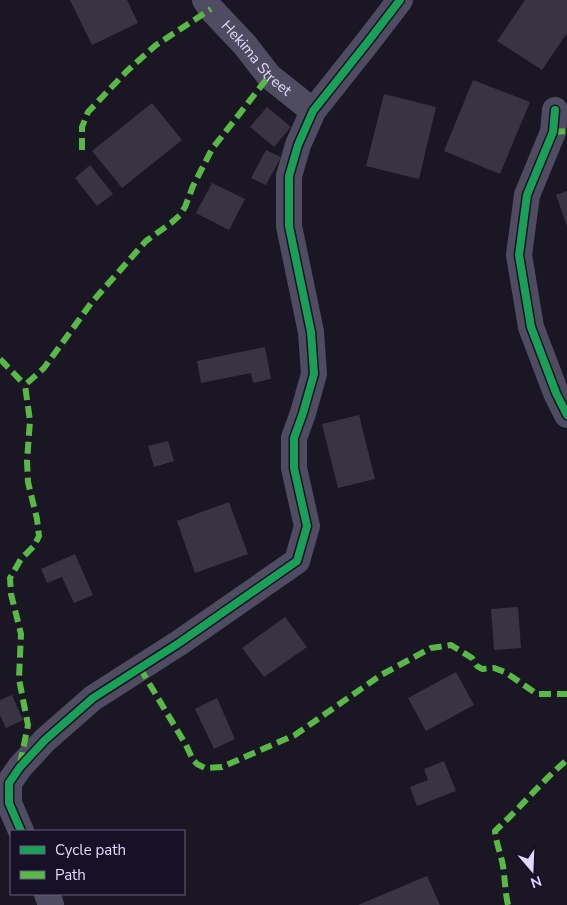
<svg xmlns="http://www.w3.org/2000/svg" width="567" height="905" viewBox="0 0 567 905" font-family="'Nunito Sans',sans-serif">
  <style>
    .building { fill: #393444 }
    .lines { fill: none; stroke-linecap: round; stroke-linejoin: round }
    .minor { stroke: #4f4c62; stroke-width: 26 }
    .quiet { stroke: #58b947; stroke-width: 6; stroke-dasharray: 12 6; stroke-linecap: butt }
    .cycleway-casing { stroke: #171128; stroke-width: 11 }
    .cycleway { stroke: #1a9f57; stroke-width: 8 }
    .labels { text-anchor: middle; stroke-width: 5; stroke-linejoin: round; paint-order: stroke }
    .street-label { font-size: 15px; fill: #e1d9fd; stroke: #171128 }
  </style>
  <rect width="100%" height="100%" fill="#1a1623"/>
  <!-- building -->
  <path class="building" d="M 70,0 L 127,0 L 138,23 L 92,45 Z
    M 525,0 L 567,0 L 567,33 L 542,70 L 497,41 Z
    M 473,80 L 530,102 L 500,174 L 444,151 Z
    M 384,94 L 436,107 L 419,179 L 366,166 Z
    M 152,103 L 182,140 L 122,188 L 92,151 Z
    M 267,107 L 291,127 L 274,147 L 250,127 Z
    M 266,150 L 281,157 L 266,185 L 251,178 Z
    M 90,165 L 113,194 L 97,206 L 75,178 Z
    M 212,183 L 245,199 L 229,230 L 196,213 Z
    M 567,191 L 567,226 L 556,195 Z
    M 265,347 L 271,379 L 253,383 L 251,373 L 201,383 L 197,361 Z
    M 359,415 L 375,479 L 338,488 L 322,424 Z
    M 168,441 L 174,461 L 154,467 L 148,446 Z
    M 229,502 L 248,554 L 195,573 L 177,521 Z
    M 75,554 L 93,595 L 74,603 L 62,577 L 47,583 L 41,569 Z
    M 518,607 L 521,648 L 494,650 L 491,609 Z
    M 285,617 L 307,647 L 264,677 L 242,648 Z
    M 456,672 L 474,705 L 426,731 L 408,698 Z
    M 12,695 L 23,720 L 6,728 L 0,715 L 0,700 Z
    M 217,698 L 235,739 L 214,749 L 195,709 Z
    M 444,761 L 456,791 L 417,806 L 410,787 L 428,780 L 424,769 Z
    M 427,876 L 440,905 L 358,905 Z"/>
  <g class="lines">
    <!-- minor -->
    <g class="minor">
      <path id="s1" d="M 205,0 L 211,9 L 245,45 L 269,76 L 313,111"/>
      <path d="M 555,110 L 553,132 L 527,195 L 519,255 L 531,327 L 556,393 L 567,415"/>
      <path d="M 21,831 L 9,803 L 9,783 L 20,767 L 45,740 L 93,698 L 179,643 L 297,561 L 307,526 L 294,468 L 294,438 L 303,413 L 314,374 L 311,332 L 289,226 L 289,176 L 298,145 L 313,111 L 367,43 L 400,0"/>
      <path d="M 47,894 L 51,905"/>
    </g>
    <!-- quiet -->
    <path class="quiet" d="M 553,132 L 567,131
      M 82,150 L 82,127 L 88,112 L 127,71 L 156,45 L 211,9
      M 0,359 L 25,385
      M 140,668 L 186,745 L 193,760 L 197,764 L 205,768 L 222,767 L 295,735 L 381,675 L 431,648 L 451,645 L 472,658 L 477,666 L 482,669 L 494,668 L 505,672 L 537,694 L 567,694
      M 20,764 L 28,725 L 19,679 L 21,634 L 11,594 L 10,578 L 21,559 L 34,546 L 39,536 L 37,519 L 28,482 L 27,461 L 30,421 L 25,385 L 44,368 L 92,302 L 146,241 L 171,223 L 180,215 L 185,207 L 193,186 L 212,149 L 269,76
      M 508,905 C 505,892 505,879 503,866 C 501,854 496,843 495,831 C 520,808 541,782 567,760"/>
    <defs>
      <path id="cycleway" d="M 555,110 L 553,132 L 527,195 L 519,255 L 531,327 L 556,393 L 567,415
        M 21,831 L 9,803 L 9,783 L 20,767 L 45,740 L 93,698 L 179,643 L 297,561 L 307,526 L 294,468 L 294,438 L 303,413 L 314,374 L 311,332 L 289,226 L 289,176 L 298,145 L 313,111 L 367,43 L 400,0"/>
    </defs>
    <!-- cycleway casing -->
    <use href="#cycleway" class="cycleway-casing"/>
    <!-- cycleway -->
    <use href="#cycleway" class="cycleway"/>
  </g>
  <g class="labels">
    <!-- street labels -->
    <g class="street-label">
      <text dy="5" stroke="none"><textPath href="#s1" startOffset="78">Hekima Street</textPath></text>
    </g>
  </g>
  <!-- legend -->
  <rect x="10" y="830" width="175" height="65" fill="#171128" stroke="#68617d"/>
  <rect x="20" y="846" width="25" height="8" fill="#1a9f57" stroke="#68617d"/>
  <text x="55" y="855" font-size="15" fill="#e1d9fd">Cycle path</text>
  <rect x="20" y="871" width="25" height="8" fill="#58b947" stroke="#68617d"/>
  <text x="55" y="880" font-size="15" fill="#e1d9fd">Path</text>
  <!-- north arrow -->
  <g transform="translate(532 870) rotate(161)" stroke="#171128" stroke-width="4" paint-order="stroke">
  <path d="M0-4L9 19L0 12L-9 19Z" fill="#e1d9fd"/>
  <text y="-8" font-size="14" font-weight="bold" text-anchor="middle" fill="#e1d9fd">N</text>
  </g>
</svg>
